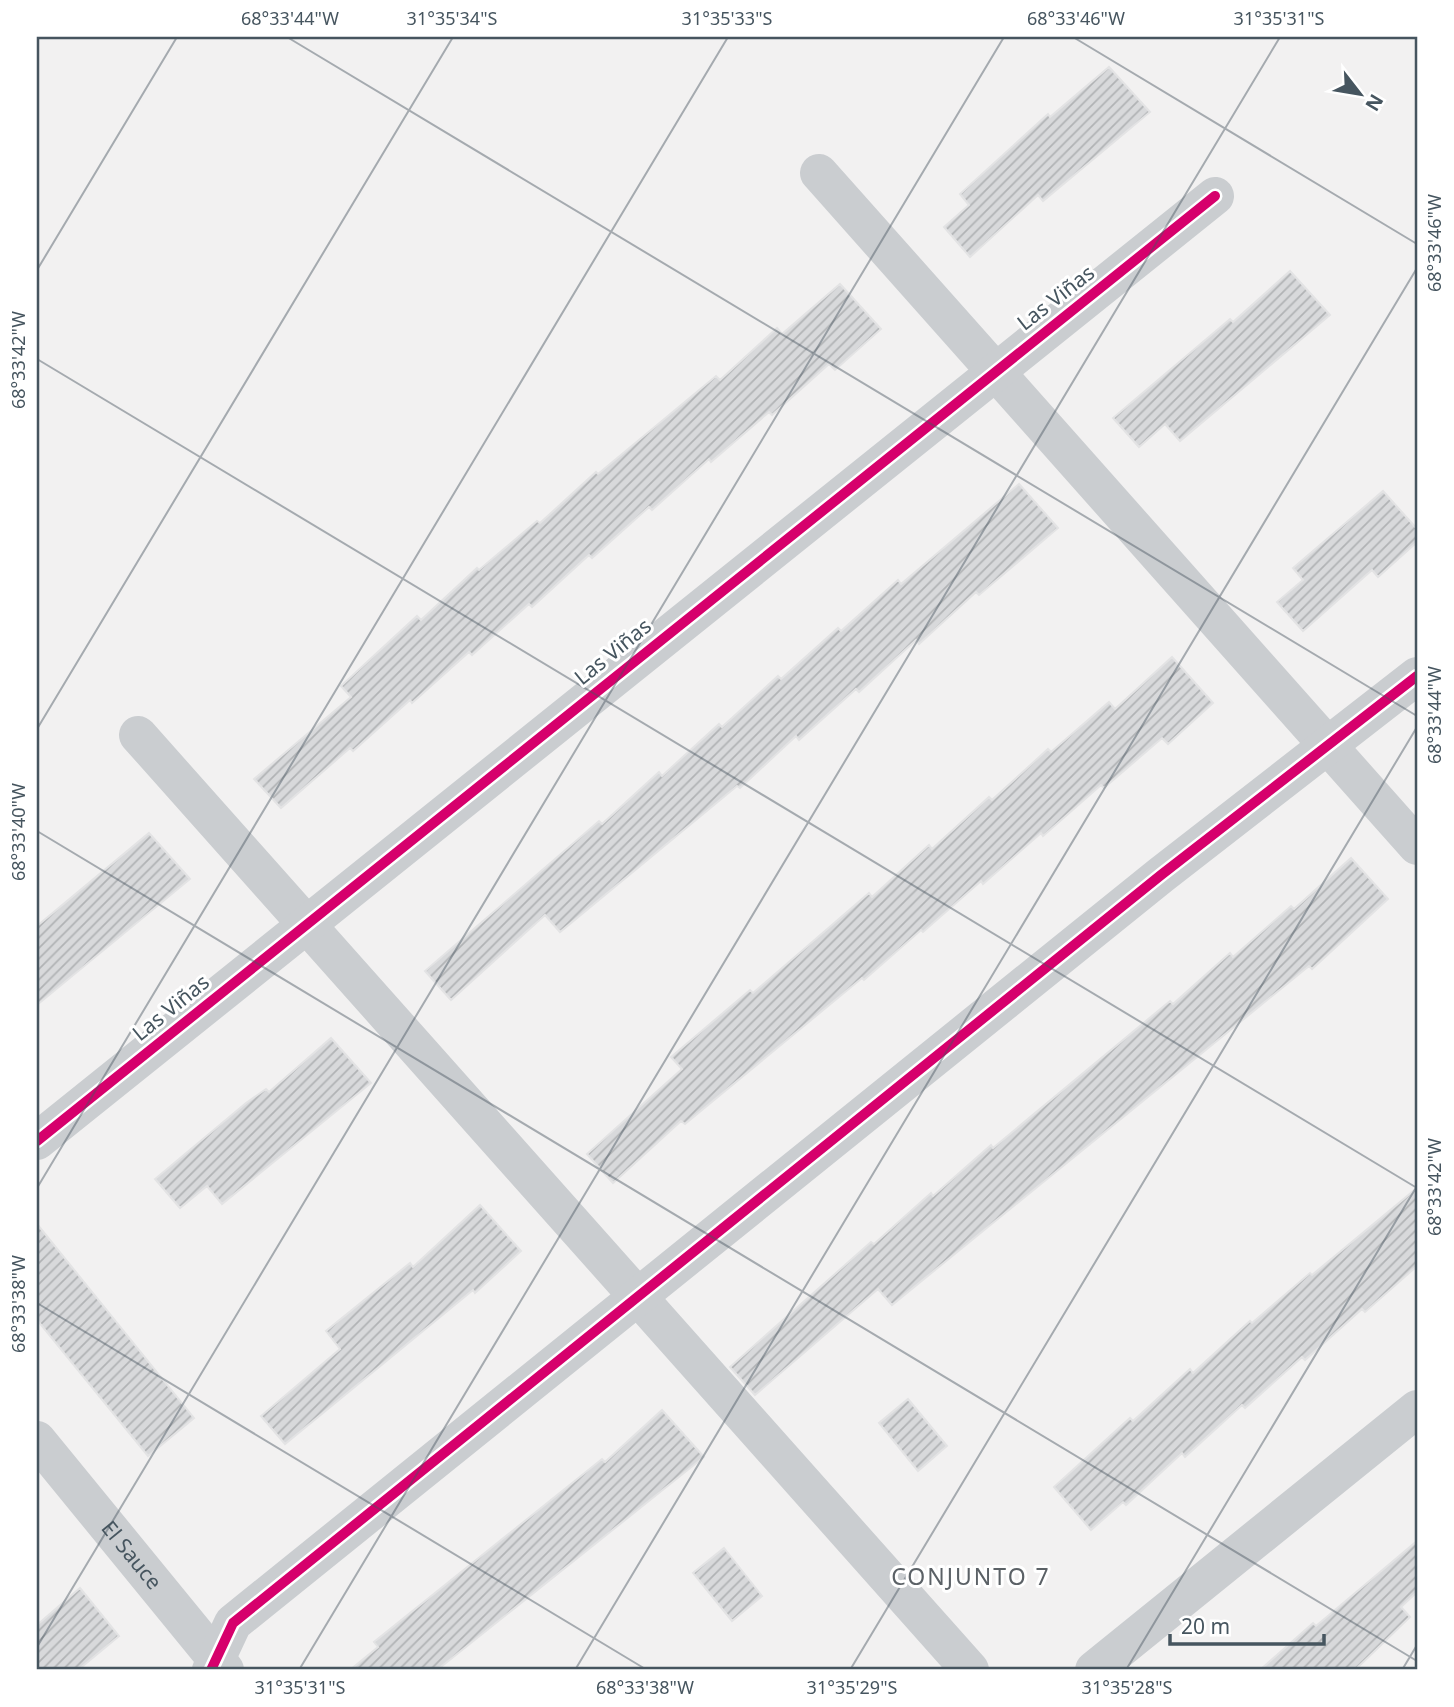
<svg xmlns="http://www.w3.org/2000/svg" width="1454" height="1707" viewBox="0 0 1454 1707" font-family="'Noto Sans',sans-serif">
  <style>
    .building { fill: url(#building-hatch); stroke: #e3e3e4; stroke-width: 2 }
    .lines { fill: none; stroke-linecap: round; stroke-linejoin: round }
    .minor { stroke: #cacdd0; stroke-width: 38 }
    .cycleway-casing { stroke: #fff; stroke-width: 15 }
    .cycleway { stroke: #d6006c; stroke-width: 10 }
    .ticks { fill: none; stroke: #46555f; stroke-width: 2; stroke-opacity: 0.45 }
    .labels { text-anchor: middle; stroke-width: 6; stroke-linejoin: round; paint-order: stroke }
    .street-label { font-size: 21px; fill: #46555f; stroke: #fff }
    .neighbourhood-label { font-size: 23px; letter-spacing: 2px; fill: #5b6166; stroke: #fff }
    .neatline { fill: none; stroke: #46555f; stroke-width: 2.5 }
    .ticks-label { font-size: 18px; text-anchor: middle; fill: #46555f }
  </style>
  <defs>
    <pattern id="building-hatch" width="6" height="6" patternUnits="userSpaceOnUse" patternTransform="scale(1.75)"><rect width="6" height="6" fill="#d8d9db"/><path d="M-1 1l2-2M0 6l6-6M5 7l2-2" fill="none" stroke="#b1b3b5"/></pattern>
  </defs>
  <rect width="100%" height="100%" fill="#f2f1f1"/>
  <!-- building -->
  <path class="building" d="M 1109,67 L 1150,112 L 1043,201 L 1038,195 L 970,257 L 944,227 L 969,205 L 960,194 L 1048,114 L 1050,117 Z
    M 1290,271 L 1330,315 L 1180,441 L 1165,424 L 1139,447 L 1113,418 L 1230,319 L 1233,322 Z
    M 840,284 L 881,329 L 835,370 L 829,364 L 772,415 L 769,412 L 711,462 L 709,459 L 652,510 L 649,507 L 592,558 L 589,555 L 532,607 L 529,604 L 472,655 L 469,652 L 412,703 L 410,700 L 353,751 L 350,748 L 281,808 L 254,779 L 351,697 L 341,686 L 417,616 L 421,620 L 477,568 L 479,570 L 537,521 L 540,523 L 596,472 L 598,474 L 716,376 L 720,380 L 777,328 L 782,334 Z
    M 1019,484 L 1058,528 L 979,595 L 976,592 L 919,644 L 916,640 L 859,692 L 856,689 L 799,740 L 796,736 L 740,788 L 737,786 L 560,932 L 545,915 L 451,1000 L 425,971 L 599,821 L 602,824 L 659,772 L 662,776 L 719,724 L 722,727 L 778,676 L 781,679 L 838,628 L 841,631 L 898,580 L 901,584 Z
    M 1383,491 L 1417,529 L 1417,542 L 1378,577 L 1372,570 L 1303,631 L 1277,602 L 1303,580 L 1293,568 Z
    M 1172,657 L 1213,703 L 1168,744 L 1162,738 L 1104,788 L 1101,785 L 1043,836 L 1041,833 L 983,884 L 981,881 L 923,932 L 921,930 L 864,980 L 862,978 L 685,1124 L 681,1121 L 613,1183 L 587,1154 L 682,1069 L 671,1057 L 750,990 L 753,993 L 869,893 L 872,897 L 929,845 L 932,849 L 989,797 L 992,800 L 1048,749 L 1051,752 L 1109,702 L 1115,709 Z
    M 149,833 L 190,879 L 37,1005 L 37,926 Z
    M 1351,858 L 1388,899 L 1312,969 L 1309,966 L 892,1305 L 878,1289 L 755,1395 L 730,1367 L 871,1242 L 874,1244 L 931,1193 L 933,1196 L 991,1145 L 993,1148 L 1170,1001 L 1173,1004 L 1230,953 L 1233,957 L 1291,906 L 1294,909 Z
    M 331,1038 L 371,1083 L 222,1204 L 207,1186 L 180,1208 L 155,1179 L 246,1103 L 266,1089 L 269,1092 Z
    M 1417,1188 L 1417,1266 L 1365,1312 L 1362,1309 L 1305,1360 L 1302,1357 L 1245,1408 L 1242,1405 L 1185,1457 L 1182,1453 L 1126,1505 L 1123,1502 L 1091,1530 L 1054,1487 L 1130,1418 L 1133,1421 L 1190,1369 L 1193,1373 L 1250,1321 L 1252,1323 L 1310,1273 L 1312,1275 Z
    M 480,1205 L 521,1251 L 475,1293 L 473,1290 L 285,1444 L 261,1416 L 340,1349 L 326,1331 L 410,1263 L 413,1267 Z
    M 37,1224 L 194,1418 L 148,1456 L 37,1320 Z
    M 908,1399 L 947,1446 L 918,1471 L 879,1423 Z
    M 662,1410 L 704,1457 L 437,1670 L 350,1670 L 378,1647 L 374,1642 L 602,1459 L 605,1462 Z
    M 1417,1541 L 1417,1592 L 1401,1607 L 1410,1617 L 1355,1670 L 1260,1670 L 1313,1623 L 1316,1626 Z
    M 724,1548 L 762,1596 L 732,1621 L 693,1573 Z
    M 80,1588 L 119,1636 L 78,1670 L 37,1670 L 37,1625 Z"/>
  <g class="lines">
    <!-- minor -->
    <g class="minor">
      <path d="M 819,173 L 1417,846"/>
      <path d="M 138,735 L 970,1670"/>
      <path d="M 37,1141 L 1215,196"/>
      <path id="s1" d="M 37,1440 L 225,1670"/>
      <path d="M 211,1670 L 233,1623 L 1161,875 L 1417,676"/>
      <path d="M 1094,1670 L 1417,1409"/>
    </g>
    <defs>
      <path id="cycleway" d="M 37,1141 L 1215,196
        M 211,1670 L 233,1623 L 1161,875 L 1417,676"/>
    </defs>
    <!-- cycleway casing -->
    <use href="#cycleway" class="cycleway-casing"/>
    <!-- cycleway -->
    <use href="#cycleway" class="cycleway"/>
  </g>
  <!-- ticks -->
  <path class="ticks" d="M 287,37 L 1417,716M 1073,37 L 1417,244M 37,270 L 177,37M 37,359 L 1417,1188M 37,729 L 453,37M 37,831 L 1417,1661M 37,1188 L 728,37M 37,1303 L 647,1670M 37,1647 L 1004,37M 299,1670 L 1280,37M 575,1670 L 1417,268M 850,1670 L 1417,727M 1126,1670 L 1417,1186M 1402,1670 L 1417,1645"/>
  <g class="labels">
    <!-- street labels -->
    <g class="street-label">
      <text transform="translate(1056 298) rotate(-38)" y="7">Las Viñas</text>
      <text transform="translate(613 652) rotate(-39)" y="7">Las Viñas</text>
      <text transform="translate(171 1008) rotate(-39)" y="7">Las Viñas</text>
      <text dy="7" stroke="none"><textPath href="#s1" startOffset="149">El Sauce</textPath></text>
    </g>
    <!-- neighbourhood labels -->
    <g class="neighbourhood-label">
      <text x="971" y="1585">CONJUNTO 7</text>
    </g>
  </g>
  <!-- border -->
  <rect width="1454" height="1707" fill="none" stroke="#ffffff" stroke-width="77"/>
  <!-- north arrow -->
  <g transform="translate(1360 94) rotate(121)" stroke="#ffffff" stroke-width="5" paint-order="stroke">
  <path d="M0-5L12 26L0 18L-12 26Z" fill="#46555f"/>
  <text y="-10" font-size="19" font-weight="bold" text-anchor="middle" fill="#46555f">N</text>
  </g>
  <!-- scale -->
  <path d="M1170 1634v10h154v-10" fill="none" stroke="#46555f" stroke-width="3.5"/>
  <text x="1181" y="1634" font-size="21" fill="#46555f" stroke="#ffffff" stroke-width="5" paint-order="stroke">20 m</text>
  <rect x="38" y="38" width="1378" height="1630" class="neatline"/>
  <g class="ticks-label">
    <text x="290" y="25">68°33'44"W</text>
    <text x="452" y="25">31°35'34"S</text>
    <text x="727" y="25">31°35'33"S</text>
    <text x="1076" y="25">68°33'46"W</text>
    <text x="1279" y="25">31°35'31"S</text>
    <text transform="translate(1435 243) rotate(-90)" y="6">68°33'46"W</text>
    <text transform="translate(19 360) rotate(-90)" y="6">68°33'42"W</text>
    <text transform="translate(1435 715) rotate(-90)" y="6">68°33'44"W</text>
    <text transform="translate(19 832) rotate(-90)" y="6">68°33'40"W</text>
    <text transform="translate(1435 1187) rotate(-90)" y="6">68°33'42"W</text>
    <text transform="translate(19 1304) rotate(-90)" y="6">68°33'38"W</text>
    <text x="300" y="1694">31°35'31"S</text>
    <text x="645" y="1694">68°33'38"W</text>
    <text x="852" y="1694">31°35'29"S</text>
    <text x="1127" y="1694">31°35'28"S</text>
  </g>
</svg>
